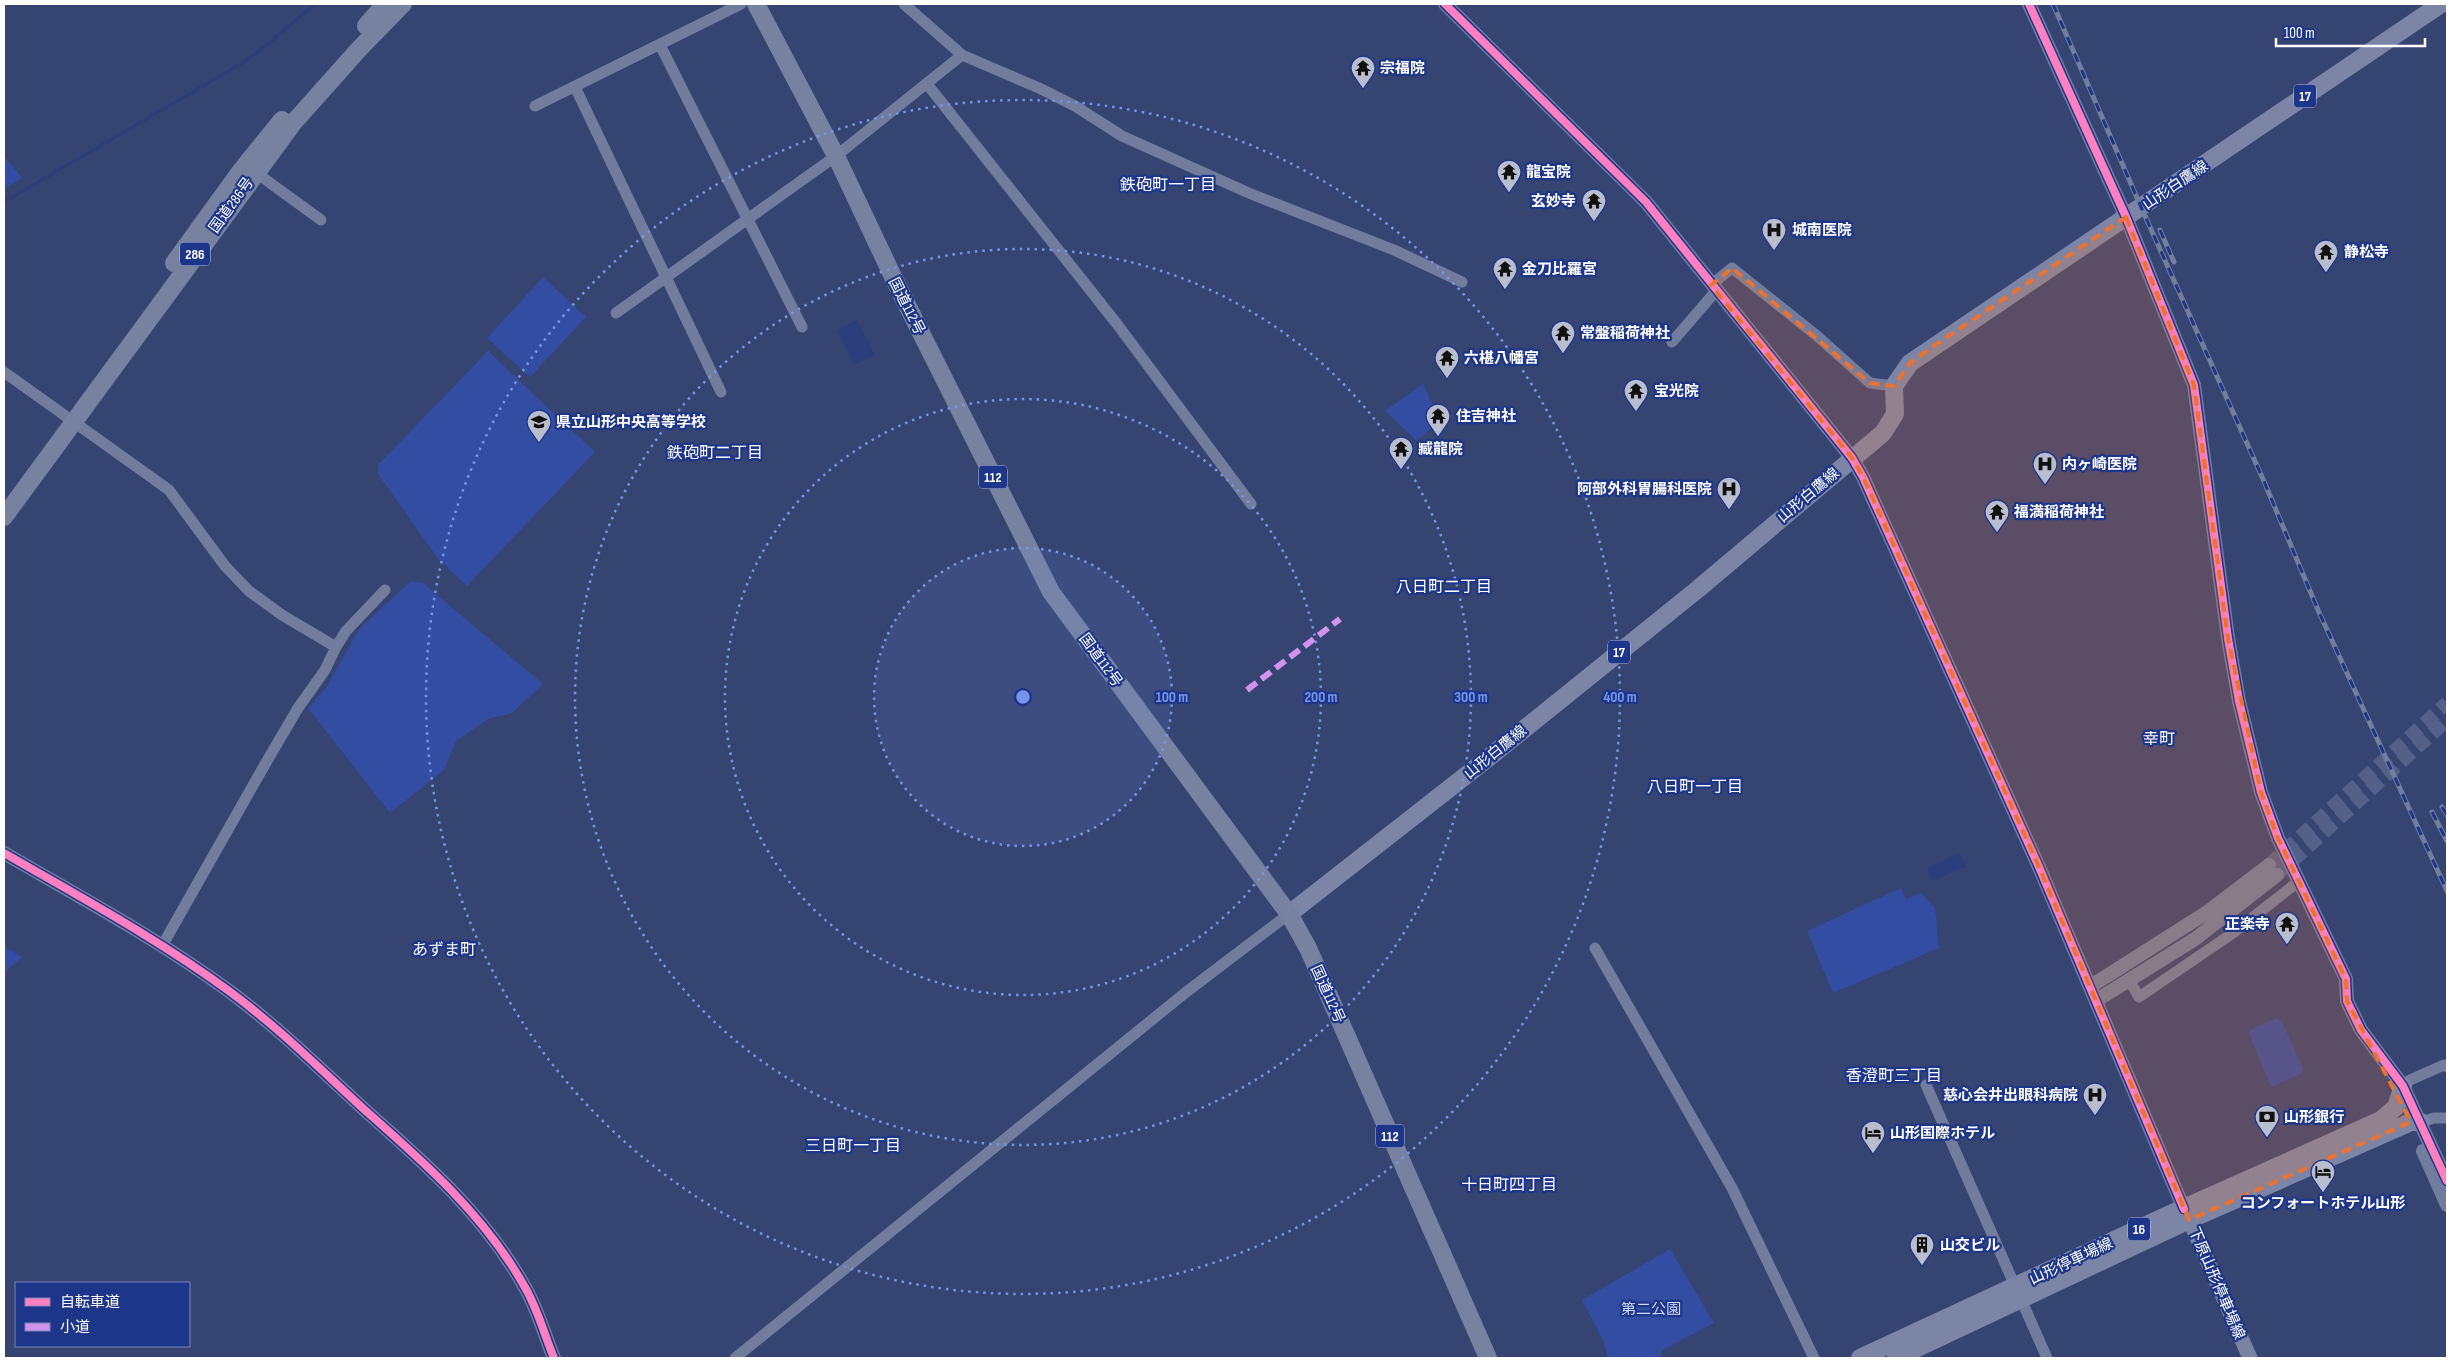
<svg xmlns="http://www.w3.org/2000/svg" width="2451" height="1362" viewBox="0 0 2451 1362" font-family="'Sofia Sans Condensed','Noto Sans JP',sans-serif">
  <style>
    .green { fill: #324da1 }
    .water { fill: #2c3e7b }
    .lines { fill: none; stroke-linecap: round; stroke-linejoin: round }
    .stream { stroke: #2c3e7b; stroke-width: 3 }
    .tertiary-tunnel { stroke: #546087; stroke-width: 14; stroke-dasharray: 14 7; stroke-linecap: butt }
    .minor { stroke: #727d9e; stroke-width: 11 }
    .tertiary { stroke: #727d9e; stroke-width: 14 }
    .secondary { stroke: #7983a2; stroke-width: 15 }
    .primary { stroke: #7c85a5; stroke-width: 18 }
    .trunk { stroke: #7782a1; stroke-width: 18 }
    .rail-casing { stroke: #727e9d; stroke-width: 5 }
    .rail { stroke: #1e368a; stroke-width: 3; stroke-dasharray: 9; stroke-linecap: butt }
    .quiet { stroke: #d193ec; stroke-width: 6; stroke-dasharray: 12 6; stroke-linecap: butt }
    .cycleway-casing { stroke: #1e368a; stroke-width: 11 }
    .cycleway { stroke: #ff80c0; stroke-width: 8 }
    .marked { fill: #eb7230; fill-opacity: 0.2; stroke: #eb7230; stroke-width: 4; stroke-dasharray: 10 6; stroke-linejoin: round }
    .ring { fill: none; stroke: #7795e8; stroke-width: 2.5; stroke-dasharray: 2.5 5 }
    .labels { text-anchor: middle; stroke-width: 4.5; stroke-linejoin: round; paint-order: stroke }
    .shield { fill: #1e368a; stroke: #bcc3dc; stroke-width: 1 }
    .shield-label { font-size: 14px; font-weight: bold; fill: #fff }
    .poi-label { font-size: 15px; font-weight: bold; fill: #fff; stroke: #1e368a; text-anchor: start }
    .street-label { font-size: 15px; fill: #fff; stroke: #1e368a }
    .park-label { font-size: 15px; fill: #cfd9f9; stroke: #1e368a }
    .neighbourhood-label { font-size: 16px; fill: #fff; stroke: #1e368a }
    .centre { fill: #7795e8; stroke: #1e368a; stroke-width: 2.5 }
    .ring-label { font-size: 15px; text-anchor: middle; font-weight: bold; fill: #7795e8; stroke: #1e368a; stroke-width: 4.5; stroke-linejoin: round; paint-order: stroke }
  </style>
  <rect width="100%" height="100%" fill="#364472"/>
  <!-- green -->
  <path class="green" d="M 4,156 L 22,178 L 4,189 Z
    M 543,277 L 586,317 L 530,377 L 487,338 Z
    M 488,351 L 595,452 L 467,586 L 439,560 L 378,474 L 378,465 Z
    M 1423,384 L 1440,421 L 1417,441 L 1385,411 Z
    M 411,581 L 423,583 L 543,684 L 512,713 L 488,719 L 456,741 L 444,770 L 390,813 L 308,708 L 325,689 L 360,628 Z
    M 1901,888 L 1906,899 L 1921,893 L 1935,908 L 1939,948 L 1833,993 L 1807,931 Z
    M 4,946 L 22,957 L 4,973 Z
    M 2276,1018 L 2282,1021 L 2303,1069 L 2301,1074 L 2271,1087 L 2249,1034 L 2250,1030 Z
    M 1670,1249 L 1714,1323 L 1663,1350 L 1659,1358 L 1608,1358 L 1603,1340 L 1582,1300 Z"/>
  <!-- water -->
  <path class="water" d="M 857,320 L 875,355 L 854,365 L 837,330 Z
    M 1960,853 L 1966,867 L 1932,881 L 1927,868 Z"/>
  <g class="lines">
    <!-- stream -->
    <path class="stream" d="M 4,202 L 244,62 L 267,45 L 315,4"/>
    <!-- tertiary-tunnel -->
    <path class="tertiary-tunnel" d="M 2269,865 L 2447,703
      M 2277,875 L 2447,720"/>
    <!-- minor -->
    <path class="minor" d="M 904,4 L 962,55 L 1039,88 L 1075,106 L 1122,136 L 1251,194 L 1394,250 L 1462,282
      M 660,45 L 802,327
      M 927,84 L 1117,324 L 1251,504
      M 575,87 L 721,392
      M 535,106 L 741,4
      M 251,172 L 255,172 L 321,220
      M 1711,285 L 1732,268 L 1816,335 L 1870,383 L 1894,386
      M 616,313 L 836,156 L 962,55
      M 1672,342 L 1716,291
      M 4,372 L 169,490 L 225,566 L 249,591 L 282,615 L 336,647
      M 162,946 L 264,766 L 298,708 L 325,670 L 336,647 L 346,631 L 385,590
      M 1595,948 L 1732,1188 L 1814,1358
      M 2129,980 L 2139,997 L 2233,933 L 2299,881
      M 1926,1085 L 2047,1358
      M 2403,1086 L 2410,1080 L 2444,1065 L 2447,1067
      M 2421,1122 L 2434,1118 L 2447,1118
      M 735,1358 L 1185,993 L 1289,914"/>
    <!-- tertiary -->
    <path class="tertiary" d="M 1445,4 L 1646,202 L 1852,458 L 1863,477 L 2039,867 L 2184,1209
      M 2029,4 L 2126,217 L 2194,385 L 2228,638 L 2239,701 L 2261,792 L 2278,838 L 2346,979 L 2347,1001 L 2361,1030 L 2403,1086 L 2447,1181
      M 4,853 C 80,897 158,939 229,991 C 278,1027 322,1071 367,1112 C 426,1164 484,1215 523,1284 C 537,1306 544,1334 554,1358
      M 2091,986 L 2206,913 L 2269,865
      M 2097,1000 L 2195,939 L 2277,875
      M 2423,1151 L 2447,1205"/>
    <!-- secondary -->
    <path class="secondary" d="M 2185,1210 L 2250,1358"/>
    <!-- primary -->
    <path class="primary" d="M 1289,914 L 1487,759 L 1698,589 L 1883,433 L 1895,414 L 1894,386 L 1910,363 L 2441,4
      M 1860,1358 L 2166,1216 L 2381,1120 L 2396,1107 L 2403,1086
      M 1896,1358 L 2189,1220 L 2411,1122 L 2421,1122"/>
    <!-- trunk -->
    <path class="trunk" d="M 756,4 L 836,156 L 895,281 L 1051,592 L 1289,914 L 1308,948 L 1488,1358
      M 366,26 L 385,4
      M 174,263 L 240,172 L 282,120
      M 4,517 L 294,122 L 360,48 L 403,4"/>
    <defs>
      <path id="rail" d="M 2053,4 L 2141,207 L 2263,479 L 2318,610 L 2447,891
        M 2160,230 L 2174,262
        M 2442,807 L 2447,815
        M 2432,812 L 2447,841"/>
    </defs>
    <!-- rail casing -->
    <use href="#rail" class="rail-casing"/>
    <!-- rail -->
    <use href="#rail" class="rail"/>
    <!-- quiet -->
    <path class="quiet" d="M 1247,690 L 1340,619"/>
    <defs>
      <path id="cycleway" d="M 1445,4 L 1646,202 L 1852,458 L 1863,477 L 2039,867 L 2184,1209
        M 2029,4 L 2126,217 L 2194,385 L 2228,638 L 2239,701 L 2261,792 L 2278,838 L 2346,979 L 2347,1001 L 2361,1030 L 2403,1086 L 2447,1181
        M 4,853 C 80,897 158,939 229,991 C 278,1027 322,1071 367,1112 C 426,1164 484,1215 523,1284 C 537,1306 544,1334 554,1358"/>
    </defs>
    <!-- cycleway casing -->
    <use href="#cycleway" class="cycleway-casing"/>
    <!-- cycleway -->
    <use href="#cycleway" class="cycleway"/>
  </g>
  <!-- marked area -->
  <path class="marked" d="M 2126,217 L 2194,385 L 2228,638 L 2261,792 L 2278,838 L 2346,979 L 2347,1001 L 2411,1122 L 2189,1220 L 2039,867 L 1863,477 L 1852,458 L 1711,285 L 1732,268 L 1870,383 L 1894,386 L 1910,363 L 1932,347 Z"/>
  <!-- distance rings -->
  <circle cx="1023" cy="697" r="149" fill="#7795e8" fill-opacity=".12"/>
  <g class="ring">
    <circle cx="1023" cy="697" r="149"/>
    <circle cx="1023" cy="697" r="298"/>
    <circle cx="1023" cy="697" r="448"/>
    <circle cx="1023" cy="697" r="597"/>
  </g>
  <!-- icons -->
  <defs>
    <symbol id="temple-pin" viewBox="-11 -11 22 30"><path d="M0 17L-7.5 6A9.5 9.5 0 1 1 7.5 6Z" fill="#b9bece" stroke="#1e368a"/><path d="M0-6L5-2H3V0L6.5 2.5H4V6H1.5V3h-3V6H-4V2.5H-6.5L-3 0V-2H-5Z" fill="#111"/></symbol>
    <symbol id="hospital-pin" viewBox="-11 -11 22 30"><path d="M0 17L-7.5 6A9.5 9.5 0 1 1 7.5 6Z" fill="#b9bece" stroke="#1e368a"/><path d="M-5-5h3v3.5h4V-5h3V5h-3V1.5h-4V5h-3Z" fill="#111"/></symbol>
    <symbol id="school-pin" viewBox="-11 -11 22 30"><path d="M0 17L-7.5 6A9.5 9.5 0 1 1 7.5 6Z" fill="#b9bece" stroke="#1e368a"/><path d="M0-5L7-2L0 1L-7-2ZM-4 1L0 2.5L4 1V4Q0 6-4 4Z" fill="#111"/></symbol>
    <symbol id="bank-pin" viewBox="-11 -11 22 30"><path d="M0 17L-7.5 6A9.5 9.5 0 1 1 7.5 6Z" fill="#b9bece" stroke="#1e368a"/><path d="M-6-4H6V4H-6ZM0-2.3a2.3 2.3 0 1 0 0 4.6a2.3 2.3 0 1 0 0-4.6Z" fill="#111"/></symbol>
    <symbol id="hotel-pin" viewBox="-11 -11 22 30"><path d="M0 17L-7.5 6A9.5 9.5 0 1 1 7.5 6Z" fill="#b9bece" stroke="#1e368a"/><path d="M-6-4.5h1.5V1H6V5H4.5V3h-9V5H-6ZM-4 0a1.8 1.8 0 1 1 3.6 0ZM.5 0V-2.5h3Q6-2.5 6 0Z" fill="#111"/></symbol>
    <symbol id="building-pin" viewBox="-11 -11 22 30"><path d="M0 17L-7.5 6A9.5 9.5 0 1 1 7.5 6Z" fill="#b9bece" stroke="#1e368a"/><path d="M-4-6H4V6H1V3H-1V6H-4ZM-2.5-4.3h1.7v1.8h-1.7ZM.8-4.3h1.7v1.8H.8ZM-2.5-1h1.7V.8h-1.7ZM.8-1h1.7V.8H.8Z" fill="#111"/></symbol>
  </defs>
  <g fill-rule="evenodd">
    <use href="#temple-pin" x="1349" y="54" width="28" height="38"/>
    <use href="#temple-pin" x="1495" y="158" width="28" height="38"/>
    <use href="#temple-pin" x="1580" y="187" width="28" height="38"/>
    <use href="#hospital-pin" x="1760" y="216" width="28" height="38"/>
    <use href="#temple-pin" x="2312" y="238" width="28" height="38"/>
    <use href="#temple-pin" x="1491" y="255" width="28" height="38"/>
    <use href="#temple-pin" x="1549" y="319" width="28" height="38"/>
    <use href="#temple-pin" x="1433" y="344" width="28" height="38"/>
    <use href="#temple-pin" x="1622" y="377" width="28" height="38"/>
    <use href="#temple-pin" x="1424" y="402" width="28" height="38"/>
    <use href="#school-pin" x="525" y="408" width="28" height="38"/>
    <use href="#temple-pin" x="1387" y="435" width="28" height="38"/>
    <use href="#hospital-pin" x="2031" y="450" width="28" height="38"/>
    <use href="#hospital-pin" x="1715" y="475" width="28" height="38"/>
    <use href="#temple-pin" x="1983" y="498" width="28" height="38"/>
    <use href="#temple-pin" x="2273" y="910" width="28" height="38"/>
    <use href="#hospital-pin" x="2081" y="1081" width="28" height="38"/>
    <use href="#bank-pin" x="2253" y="1103" width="28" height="38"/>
    <use href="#hotel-pin" x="1859" y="1119" width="28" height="38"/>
    <use href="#hotel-pin" x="2309" y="1158" width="28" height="38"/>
    <use href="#building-pin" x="1908" y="1231" width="28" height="38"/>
  </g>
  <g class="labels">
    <!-- shield labels -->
    <g class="shield">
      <rect x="2294" y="84.5" width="22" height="23" rx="4"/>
      <rect x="180" y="242.5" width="30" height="23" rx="4"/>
      <rect x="979" y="465.5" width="28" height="23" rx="4"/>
      <rect x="1608" y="640.5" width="22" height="23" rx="4"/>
      <rect x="1376" y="1124.5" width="28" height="23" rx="4"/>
      <rect x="2128" y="1217.5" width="22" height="23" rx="4"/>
    </g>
    <g class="shield-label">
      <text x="2305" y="101">17</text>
      <text x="195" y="259">286</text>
      <text x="993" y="482">112</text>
      <text x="1619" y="657">17</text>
      <text x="1390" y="1141">112</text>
      <text x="2139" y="1234">16</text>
    </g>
    <!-- poi labels -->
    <g class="poi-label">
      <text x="1380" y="73">宗福院</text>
      <text x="1526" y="177">龍宝院</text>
      <text x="1576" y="206" text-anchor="end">玄妙寺</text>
      <text x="1792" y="235">城南医院</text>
      <text x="2344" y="257">静松寺</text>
      <text x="1522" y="274">金刀比羅宮</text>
      <text x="1580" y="338">常盤稲荷神社</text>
      <text x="1464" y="363">六椹八幡宮</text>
      <text x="1654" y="396">宝光院</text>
      <text x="1456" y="421">住吉神社</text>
      <text x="556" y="427">県立山形中央高等学校</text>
      <text x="1418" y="454">臧龍院</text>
      <text x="2062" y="469">内ヶ崎医院</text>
      <text x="1712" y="494" text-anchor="end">阿部外科胃腸科医院</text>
      <text x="2014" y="517">福満稲荷神社</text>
      <text x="2270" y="929" text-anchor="end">正楽寺</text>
      <text x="2078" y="1100" text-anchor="end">慈心会井出眼科病院</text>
      <text x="2284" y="1122">山形銀行</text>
      <text x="1890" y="1138">山形国際ホテル</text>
      <text x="2323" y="1208" text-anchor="middle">コンフォートホテル山形</text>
      <text x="1940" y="1250">山交ビル</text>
    </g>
    <!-- street labels -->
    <g class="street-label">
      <text transform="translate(2175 185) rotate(-34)" y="5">山形白鷹線</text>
      <text transform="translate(231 205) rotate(-54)" y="5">国道286号</text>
      <text transform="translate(907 306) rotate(63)" y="5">国道112号</text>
      <text transform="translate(1808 495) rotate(-40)" y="5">山形白鷹線</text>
      <text transform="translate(1101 660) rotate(54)" y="5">国道112号</text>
      <text transform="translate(1495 752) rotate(-39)" y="5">山形白鷹線</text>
      <text transform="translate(1328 994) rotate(66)" y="5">国道112号</text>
      <text transform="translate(2071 1261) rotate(-25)" y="5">山形停車場線</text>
      <text transform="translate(2217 1283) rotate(67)" y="5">下原山形停車場線</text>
    </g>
    <!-- park labels -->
    <g class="park-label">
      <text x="1651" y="1314">第二公園</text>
    </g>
    <!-- neighbourhood labels -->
    <g class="neighbourhood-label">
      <text x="1168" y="190">鉄砲町一丁目</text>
      <text x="715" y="458">鉄砲町二丁目</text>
      <text x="1444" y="592">八日町二丁目</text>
      <text x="2159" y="744">幸町</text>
      <text x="1695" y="792">八日町一丁目</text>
      <text x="444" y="955">あずま町</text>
      <text x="1894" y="1081">香澄町三丁目</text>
      <text x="853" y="1151">三日町一丁目</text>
      <text x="1509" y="1190">十日町四丁目</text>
    </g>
  </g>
  <circle cx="1023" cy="697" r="8" class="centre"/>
  <g class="ring-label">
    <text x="1172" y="702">100 m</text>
    <text x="1321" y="702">200 m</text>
    <text x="1471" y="702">300 m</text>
    <text x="1620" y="702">400 m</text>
  </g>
  <!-- border -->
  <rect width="2451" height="1362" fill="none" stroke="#ffffff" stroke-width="10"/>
  <!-- legend -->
  <rect x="15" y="1282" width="175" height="65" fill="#1e368a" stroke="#7886b9"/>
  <rect x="25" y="1298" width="25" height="8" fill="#ff80c0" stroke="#7886b9"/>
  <text x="60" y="1307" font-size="15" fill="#ffffff">自転車道</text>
  <rect x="25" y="1323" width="25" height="8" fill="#d193ec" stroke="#7886b9"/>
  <text x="60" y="1332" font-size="15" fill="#ffffff">小道</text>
  <!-- scale -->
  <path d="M2276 38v8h149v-8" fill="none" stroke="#ffffff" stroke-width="2.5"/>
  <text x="2284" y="38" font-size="15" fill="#ffffff" stroke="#1e368a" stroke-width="4" paint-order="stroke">100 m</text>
</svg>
